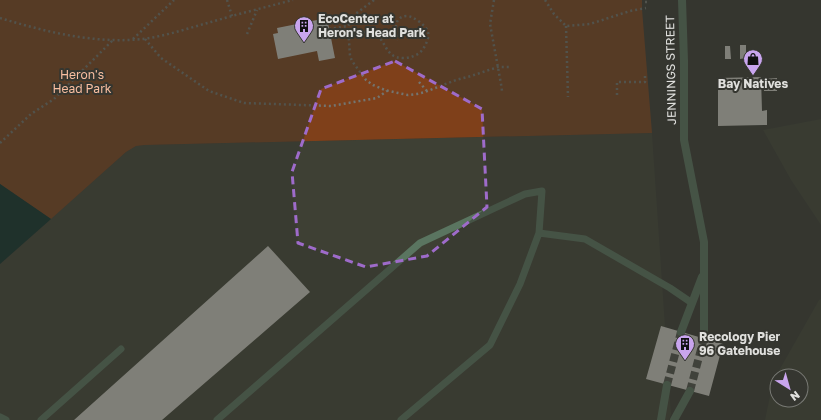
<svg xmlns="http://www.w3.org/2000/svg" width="821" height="420" viewBox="0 0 821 420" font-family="'Golos Text',sans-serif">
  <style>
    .built { fill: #3e4034; fill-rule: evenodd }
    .green { fill: #7f401a }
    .water { fill: #052a26 }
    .building { fill: #dad7d0 }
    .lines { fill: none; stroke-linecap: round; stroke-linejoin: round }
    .street-tunnel { stroke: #4f504a; stroke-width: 8; stroke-dasharray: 8 4; stroke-linecap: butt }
    .path { stroke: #747570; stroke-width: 2.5; stroke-dasharray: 2 3; stroke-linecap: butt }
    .lane { stroke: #5a7560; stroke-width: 7 }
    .street { stroke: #5a7560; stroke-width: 8 }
    .marked { fill: none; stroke: #9e6bca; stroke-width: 3; stroke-dasharray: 8 5; stroke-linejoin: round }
    .labels { text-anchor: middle; stroke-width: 4; stroke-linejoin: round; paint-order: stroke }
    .poi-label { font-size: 12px; font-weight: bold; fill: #e0e0dd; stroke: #353630; text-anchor: start }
    .street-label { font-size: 12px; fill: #e0e0dd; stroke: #353630 }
    .park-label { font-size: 12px; fill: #f9bea0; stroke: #353630 }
  </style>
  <rect width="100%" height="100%" fill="#353630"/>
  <!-- built -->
  <path class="built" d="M 821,119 L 821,225 L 791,180 L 763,130 Z
    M 652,133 L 671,415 L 669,420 L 0,420 L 0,264 L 126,152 L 136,146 L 145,145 Z
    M 821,299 L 821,420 L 765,420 L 773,381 L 819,300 ZM 777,376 L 801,376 L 801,400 L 777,400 Z"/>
  <!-- green -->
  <path class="green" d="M 0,0 L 642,0 L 642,9 L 652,133 L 145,145 L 136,146 L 126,152 L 51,219 L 0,184 Z"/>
  <!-- water -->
  <path class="water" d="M 0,184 L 51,219 L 0,264 Z"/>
  <!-- building -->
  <path class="building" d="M 327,18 L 335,58 L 319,61 L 317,51 L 278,59 L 273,34 L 278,33 L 277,28 Z
    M 740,45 L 746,45 L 746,58 L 740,59 Z
    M 725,46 L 730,46 L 731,59 L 725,59 Z
    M 761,77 L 762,111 L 767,110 L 767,125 L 718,126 L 718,78 Z
    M 777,78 L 777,91 L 764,91 L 764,79 Z
    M 268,246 L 310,292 L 162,420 L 74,420 Z
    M 661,326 L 723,344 L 709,396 L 646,379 Z"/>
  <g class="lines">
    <!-- street-tunnel -->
    <path class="street-tunnel" d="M 667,385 L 681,332
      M 690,391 L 704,338"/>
    <!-- path -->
    <path class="path" d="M 227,0 L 232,16
      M 374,0 L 354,15 L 348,26 L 350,56 L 352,61 L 366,80 L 373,85 L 385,90 L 398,93 L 408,95 L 417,94 L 425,92 L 456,80 L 471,76 L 498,67 L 511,67
      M 494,0 L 490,24 L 501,84 L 502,91
      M 545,0 L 554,14 L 566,26 L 590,24 L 630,11 L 646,8
      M 645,2 L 649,2
      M 0,18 C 46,32 95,44 143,39 C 166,36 189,28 211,22 C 238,14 266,7 293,0
      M 566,26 L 568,97
      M 329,29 L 348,26
      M 247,34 L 257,10
      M 349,38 C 354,35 360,32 366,32 C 388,32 381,59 404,58 C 408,58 412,57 416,55 C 421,53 425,47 427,41 C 428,39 429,35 428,32 C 427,26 413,16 407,16 C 393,16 395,32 398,40
      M 133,39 L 174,0
      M 145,39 L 161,58 L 209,91 L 244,103 L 331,106 L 377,98 L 387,91
      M 419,82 L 427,91
      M 617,95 L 617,82 L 645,82 L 645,75
      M 0,143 L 31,114 L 54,99 L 113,40"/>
    <!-- lane -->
    <path class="lane" d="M 539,233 L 585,239 L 670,288 L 692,303
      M 0,417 L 6,420
      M 41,420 L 121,349
      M 217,420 L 420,243 L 525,194 L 542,191 L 539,233 L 520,284 L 490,345 L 401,420"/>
    <!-- street -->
    <path class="street" d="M 682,0 L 684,61 L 684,140 L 704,242 L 704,338
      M 681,332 L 702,277
      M 661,420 L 667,385
      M 674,420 L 690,391"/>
  </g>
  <!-- marked area -->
  <path d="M0 0H821V420H0ZM 395,61 L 482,109 L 487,207 L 427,256 L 366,267 L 298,243 L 292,172 L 321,89 Z" fill="#353630" fill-opacity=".55" fill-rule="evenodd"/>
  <path class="marked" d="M 395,61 L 482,109 L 487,207 L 427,256 L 366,267 L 298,243 L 292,172 L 321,89 Z"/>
  <!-- icons -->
  <defs>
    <symbol id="building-pin" viewBox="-11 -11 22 30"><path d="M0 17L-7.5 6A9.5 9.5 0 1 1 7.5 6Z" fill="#c9a5ee" stroke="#353630"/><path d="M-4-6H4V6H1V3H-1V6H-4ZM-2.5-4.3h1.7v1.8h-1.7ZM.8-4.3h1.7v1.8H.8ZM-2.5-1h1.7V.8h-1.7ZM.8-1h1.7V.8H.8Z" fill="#111"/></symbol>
    <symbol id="shop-pin" viewBox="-11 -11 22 30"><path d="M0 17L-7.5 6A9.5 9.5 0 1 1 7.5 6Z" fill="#c9a5ee" stroke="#353630"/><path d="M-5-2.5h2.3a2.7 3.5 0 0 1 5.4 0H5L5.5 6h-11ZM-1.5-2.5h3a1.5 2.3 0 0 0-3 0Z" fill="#111"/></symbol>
  </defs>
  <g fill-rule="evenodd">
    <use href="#building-pin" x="293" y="15" width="22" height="30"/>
    <use href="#shop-pin" x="742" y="48" width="22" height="30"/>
    <use href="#building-pin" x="674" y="333" width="22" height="30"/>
  </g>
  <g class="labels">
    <!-- poi labels -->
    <g class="poi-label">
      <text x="318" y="23">EcoCenter at<tspan x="318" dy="14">Heron's Head Park</tspan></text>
      <text x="753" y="88" text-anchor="middle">Bay Natives</text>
      <text x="699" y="341">Recology Pier<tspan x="699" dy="14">96 Gatehouse</tspan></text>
    </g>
    <!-- street labels -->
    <g class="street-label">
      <text transform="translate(671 70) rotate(-91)" y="4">JENNINGS STREET</text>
    </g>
    <!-- park labels -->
    <g class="park-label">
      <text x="82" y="79">Heron's<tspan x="82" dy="14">Head Park</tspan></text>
    </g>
  </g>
  <!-- north arrow -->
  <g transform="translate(789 388) rotate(143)"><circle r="19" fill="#353630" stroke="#797a75"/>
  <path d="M0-3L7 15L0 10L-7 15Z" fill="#c9a5ee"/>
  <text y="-6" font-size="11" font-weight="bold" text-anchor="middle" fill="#e0e0dd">N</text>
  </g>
</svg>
